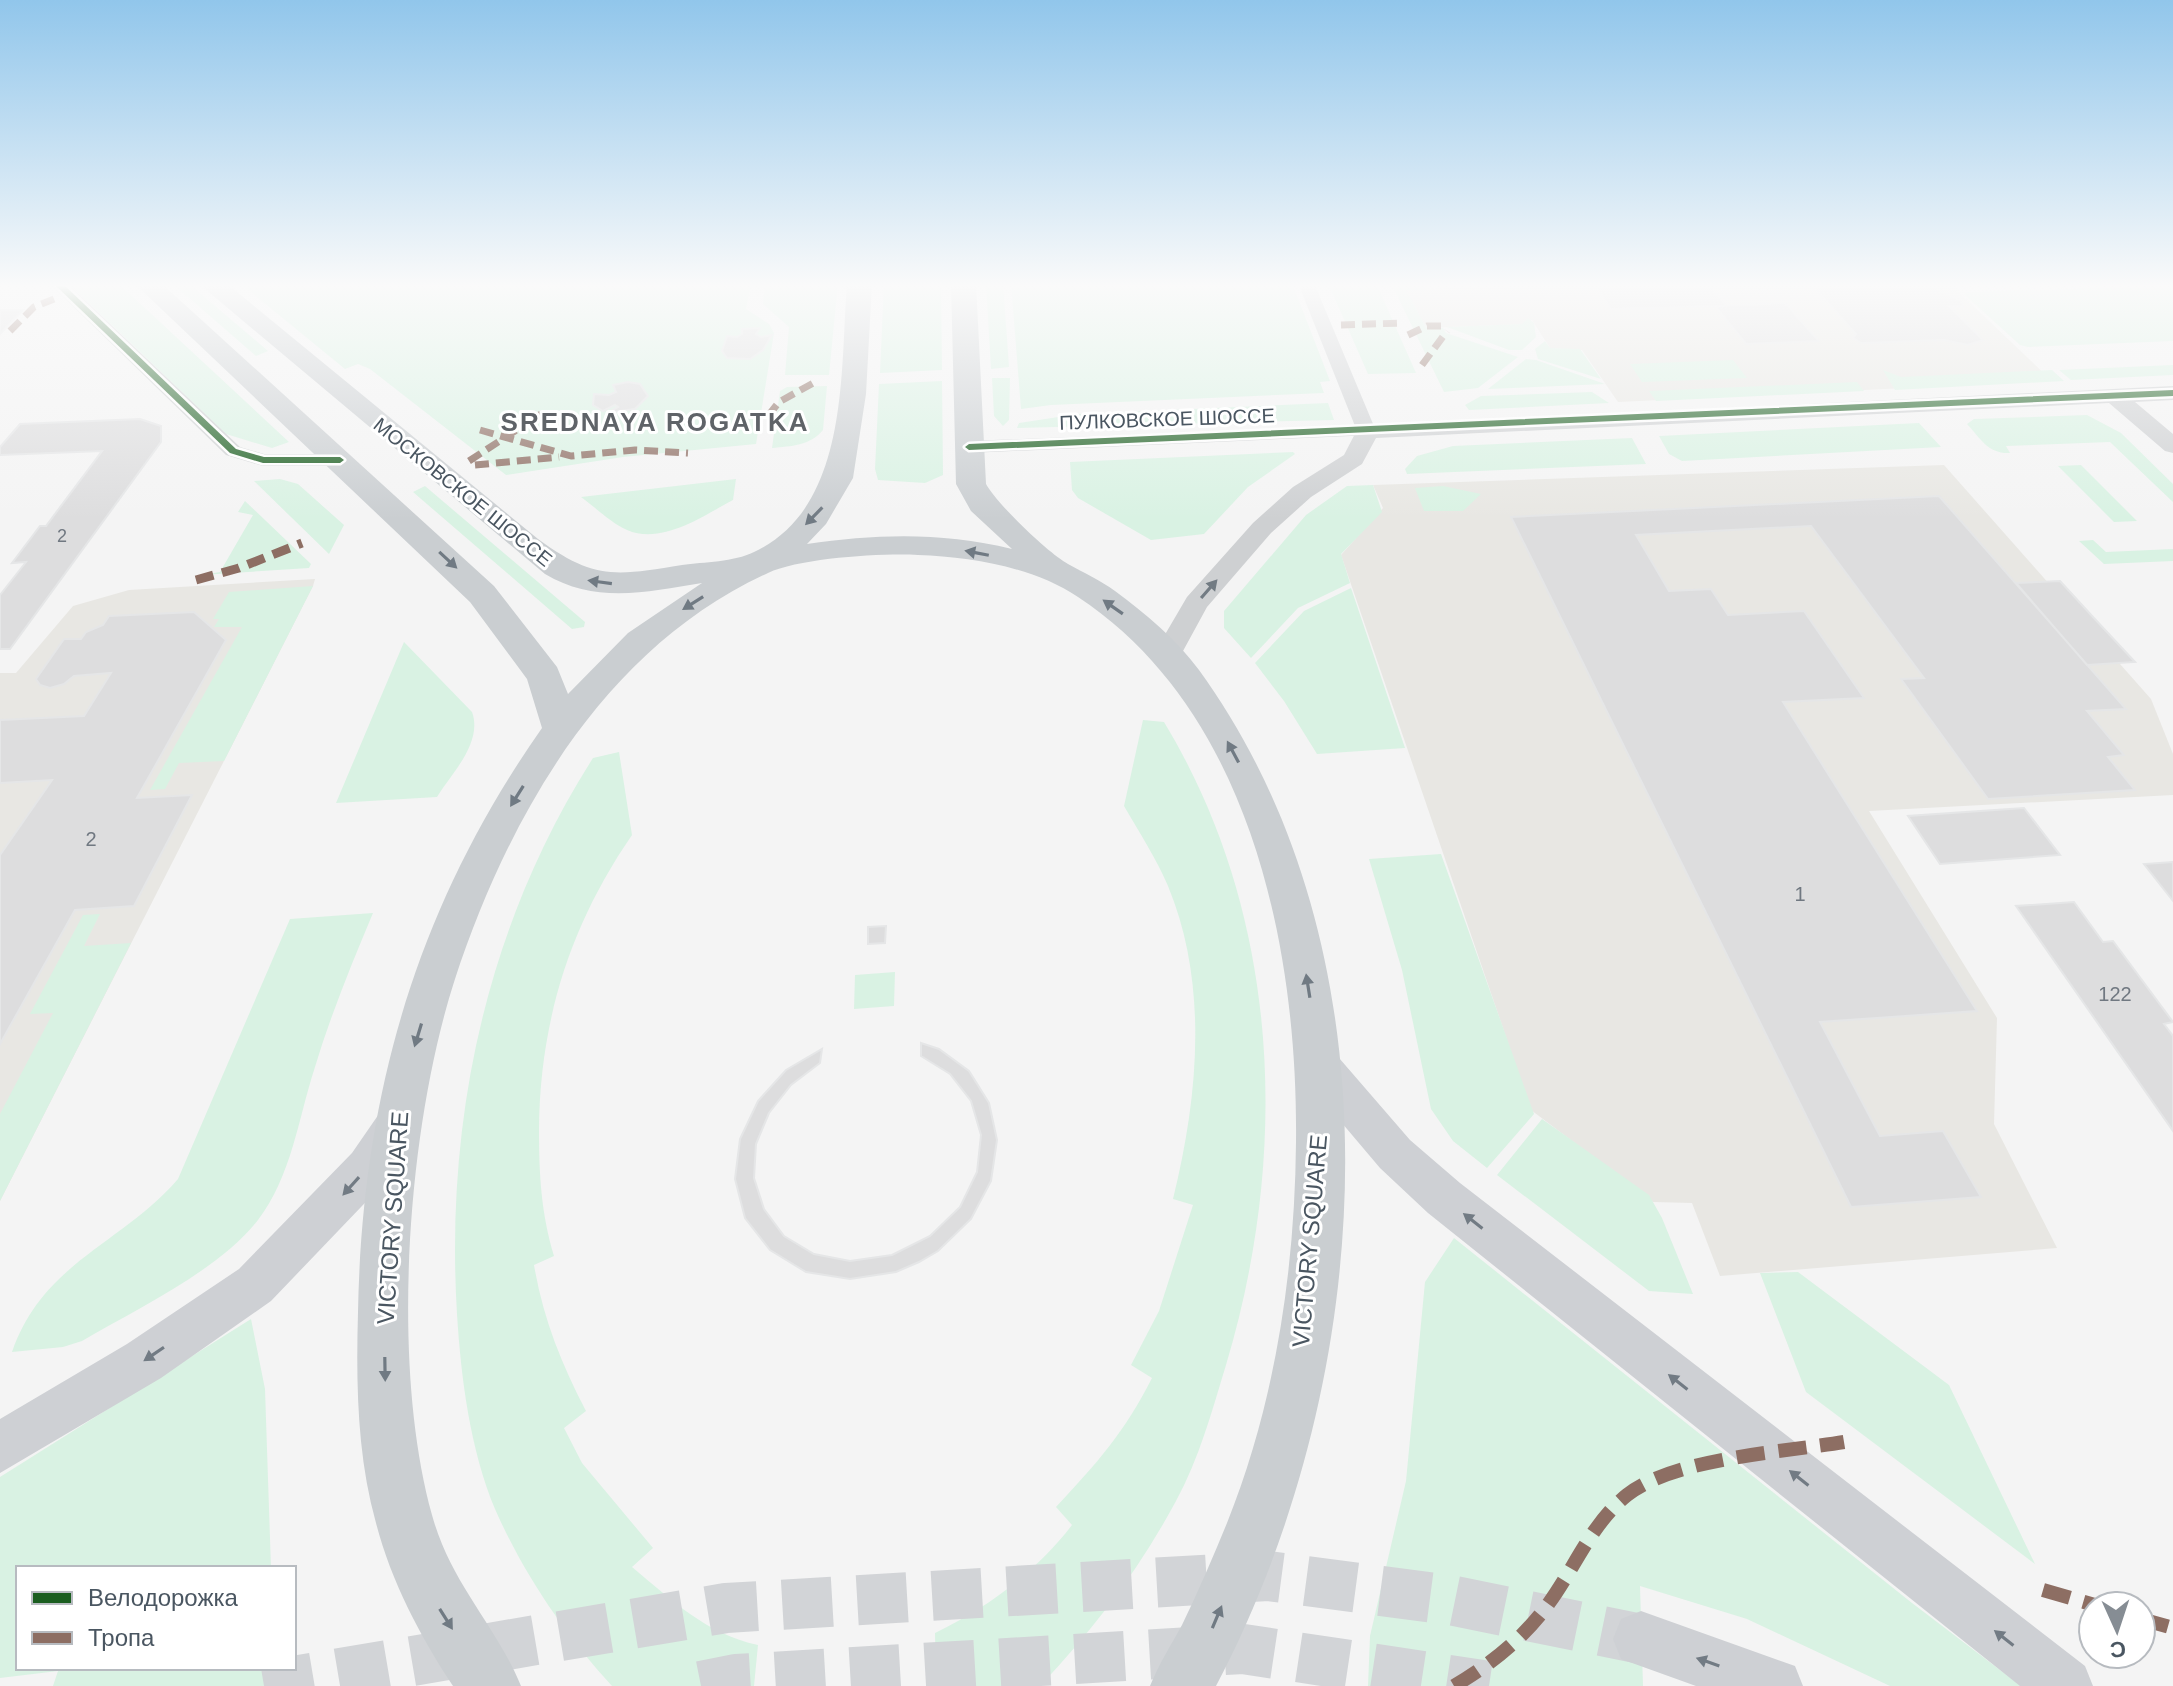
<svg xmlns="http://www.w3.org/2000/svg" width="2173" height="1686" viewBox="0 0 2173 1686" font-family="Helvetica,sans-serif">
  <style>
    .commercial { fill: #e8e7e3 }
    .green { fill: #d9f2e3 }
    .building { fill: #ddddde; stroke: #e5e6e7; stroke-width: 2 }
    .lines { fill: none; stroke-linecap: round; stroke-linejoin: round }
    .secondary-tunnel { stroke: #d2d4d7; stroke-width: 50; stroke-dasharray: 50 25; stroke-linecap: butt }
    .minor { fill: #ced0d2; fill-rule: evenodd }
    .tertiary { fill: #ced0d2; fill-rule: evenodd }
    .secondary { fill: #ced0d4; fill-rule: evenodd }
    .primary { fill: #caced1; fill-rule: evenodd }
    .quiet-far2 { stroke: #8d6e63; stroke-width: 7; stroke-dasharray: 14 7; stroke-linecap: butt }
    .quiet-far1 { stroke: #8d6e63; stroke-width: 9; stroke-dasharray: 18 9; stroke-linecap: butt }
    .quiet { stroke: #8d6e63; stroke-width: 14; stroke-dasharray: 28 14; stroke-linecap: butt }
    .cycleway-casing { stroke: #fff; stroke-width: 5 }
    .cycleway { fill: #1b5e20; fill-rule: evenodd }
    .oneway { fill: #707a83 }
    .oneway2 { fill: #727b83 }
    .oneway3 { fill: #727b84 }
    .labels { text-anchor: middle; stroke-width: 6; stroke-linejoin: round; paint-order: stroke }
    .far-number-label { font-size: 18px; fill: #707881 }
    .far-street-label { font-size: 20px; fill: #4a5661; stroke: #fff }
    .number-label { font-size: 20px; fill: #707881 }
    .street-label { font-size: 24px; fill: #4a5661; stroke: #fff }
    .far-district-label { font-size: 26px; font-weight: bold; letter-spacing: 2px; fill: #5f6368; stroke: #fff }
  </style>
  <rect width="100%" height="100%" fill="#f4f4f4"/>
  <!-- commercial -->
  <path class="commercial" d="M 1510,283 L 1949,283 L 2052,381 L 1618,402 L 1582,350 L 1550,348 L 1532,320 L 1523,324 L 1426,328 L 1406,290 L 1505,286 L 1514,289 Z
    M 1944,465 L 2151,699 L 2173,754 L 2173,795 L 1869,811 L 1997,1018 L 1994,1124 L 2057,1248 L 1720,1276 L 1692,1203 L 1653,1202 L 1531,1110 L 1341,555 L 1383,508 L 1373,485 Z
    M 315,579 L 313,586 L 0,1201 L 0,673 L 16,673 L 73,606 L 129,590 Z"/>
  <!-- green -->
  <path class="green" d="M 68,283 L 118,283 L 289,442 L 272,448 L 226,434 Z
    M 172,283 L 188,283 L 268,351 L 256,356 Z
    M 240,283 L 751,283 L 746,309 L 769,324 L 774,333 L 756,444 L 623,457 L 506,475 L 370,369 L 358,364 L 345,369 Z
    M 765,283 L 838,283 L 829,375 L 785,375 L 789,327 L 763,304 Z
    M 884,283 L 941,283 L 942,370 L 880,373 Z
    M 986,283 L 1003,283 L 1009,367 L 991,369 Z
    M 1011,283 L 1292,283 L 1330,381 L 1320,382 L 1324,393 L 1051,405 L 1021,409 Z
    M 1328,283 L 1376,283 L 1416,373 L 1368,374 Z
    M 1391,283 L 1427,283 L 1430,289 L 1407,291 L 1426,328 L 1443,328 L 1446,333 L 1518,357 L 1478,388 L 1444,392 Z
    M 2173,286 L 2173,341 L 2028,347 L 2020,345 L 1965,295 L 1966,292 Z
    M 1528,318 L 1534,323 L 1536,337 L 1522,350 L 1509,350 L 1447,327 L 1522,324 Z
    M 1545,341 L 1550,348 L 1580,349 L 1601,379 L 1538,359 L 1535,349 Z
    M 1526,359 L 1536,360 L 1605,384 L 1488,389 Z
    M 1733,360 L 1747,378 L 1642,382 L 1630,364 Z
    M 2173,365 L 2173,375 L 2071,380 L 2059,370 Z
    M 1883,370 L 1901,377 L 2052,370 L 2064,381 L 1895,390 Z
    M 992,378 L 1010,378 L 1009,420 L 1003,426 L 994,416 Z
    M 942,381 L 943,475 L 925,483 L 878,480 L 875,469 L 879,384 Z
    M 1857,382 L 1864,391 L 1656,401 L 1649,391 Z
    M 827,386 L 823,430 C 810,446 791,446 772,448 L 780,391 L 787,387 Z
    M 1592,392 L 1609,403 L 1469,410 L 1465,405 L 1481,396 Z
    M 1328,403 L 1334,420 L 1017,428 L 1019,423 L 1078,414 Z
    M 2087,415 L 2121,433 L 2173,484 L 2173,502 L 2110,442 L 2006,446 L 2010,453 C 1988,454 1981,439 1967,424 L 1974,419 Z
    M 1919,423 L 1941,447 L 1682,461 L 1669,454 L 1659,436 Z
    M 1632,438 L 1646,464 L 1407,474 L 1405,469 L 1417,456 L 1453,446 Z
    M 1293,452 L 1295,454 L 1248,487 L 1204,534 L 1151,540 L 1078,498 L 1072,490 L 1070,462 Z
    M 2081,465 L 2137,521 L 2114,522 L 2058,466 Z
    M 280,479 L 298,484 L 344,525 L 329,554 L 254,481 Z
    M 736,479 L 733,500 C 703,516 662,545 627,530 C 611,523 595,507 581,497 Z
    M 1373,485 L 1382,512 L 1341,554 L 1350,583 L 1298,608 L 1251,658 L 1224,628 L 1224,611 L 1306,515 L 1347,486 Z
    M 425,486 L 585,622 L 584,627 L 572,629 L 413,492 Z
    M 1443,486 L 1481,494 L 1463,511 L 1424,511 L 1415,488 Z
    M 245,501 L 311,564 L 309,568 L 202,575 L 220,572 L 253,515 L 238,512 Z
    M 2093,540 L 2106,552 L 2173,549 L 2173,561 L 2104,564 L 2079,541 Z
    M 313,586 L 224,761 L 179,763 L 165,789 L 150,790 L 242,627 L 214,627 L 219,619 L 213,619 L 229,592 Z
    M 1351,588 L 1405,748 L 1317,754 L 1284,701 L 1255,663 L 1304,611 Z
    M 404,642 L 472,712 C 483,742 452,773 437,797 L 336,803 Z
    M 1143,720 L 1164,722 C 1281,915 1290,1152 1226,1365 C 1212,1411 1199,1459 1176,1501 C 1139,1570 1093,1630 1040,1686 L 936,1686 L 935,1633 C 987,1608 1036,1572 1072,1525 L 1056,1507 C 1098,1462 1124,1433 1152,1378 L 1131,1365 L 1159,1311 L 1193,1205 L 1173,1199 C 1198,1098 1209,985 1168,886 C 1156,858 1139,832 1124,806 Z
    M 619,752 L 632,835 C 570,925 540,1021 539,1129 C 539,1174 541,1213 554,1256 L 534,1265 C 543,1318 561,1363 586,1411 L 564,1428 L 582,1463 L 653,1548 L 632,1567 C 672,1600 706,1634 758,1645 L 754,1686 L 612,1686 C 565,1635 523,1573 495,1509 C 470,1449 461,1378 457,1314 C 445,1118 487,924 593,758 Z
    M 1441,854 L 1534,1114 L 1487,1168 L 1453,1141 L 1431,1109 L 1402,970 L 1369,859 Z
    M 373,913 C 352,963 331,1014 315,1067 C 298,1119 292,1175 258,1220 C 218,1271 138,1308 82,1341 L 63,1347 L 12,1352 C 43,1262 122,1244 178,1179 L 290,919 Z
    M 100,914 L 84,946 L 131,943 L 0,1201 L 0,1114 L 53,1013 L 30,1014 L 83,915 Z
    M 895,972 L 894,1006 L 854,1009 L 855,975 Z
    M 1542,1119 L 1649,1195 L 1662,1218 L 1693,1294 L 1649,1291 L 1497,1175 Z
    M 1454,1238 L 1912,1603 L 2021,1686 L 1890,1686 L 1747,1619 L 1640,1586 L 1643,1686 L 1368,1686 L 1370,1636 L 1406,1481 L 1425,1282 Z
    M 1798,1272 L 1949,1385 L 2035,1564 L 1806,1392 L 1760,1273 Z
    M 251,1319 L 265,1389 L 271,1568 L 18,1568 L 18,1668 L 283,1668 L 287,1686 L 53,1686 L 58,1671 L 0,1678 L 0,1477 Z"/>
  <!-- building -->
  <path class="building" d="M 1593,283 L 1707,283 L 1727,306 L 1611,309 Z
    M 1745,283 L 1767,283 L 1772,290 L 1751,290 Z
    M 1810,283 L 1925,283 L 1962,301 L 1963,306 L 1949,306 L 1983,340 L 1968,345 L 1944,340 L 1861,343 L 1853,338 L 1856,334 Z
    M 1785,303 L 1819,341 L 1746,344 L 1715,306 Z
    M 0,310 L 23,310 L 0,334 Z
    M 760,328 L 756,334 L 761,337 L 772,335 L 763,350 L 750,359 L 727,358 L 722,351 L 727,336 L 737,337 L 742,334 L 742,329 Z
    M 628,382 L 640,384 L 648,396 L 635,409 L 607,413 L 618,407 L 615,405 L 603,411 L 593,405 L 594,394 L 609,395 L 616,392 L 613,385 Z
    M 140,419 L 161,426 L 161,442 L 10,649 L 0,649 L 0,595 L 26,562 L 12,563 L 40,526 L 46,526 L 102,451 L 0,455 L 0,447 L 20,424 Z
    M 1939,496 L 2126,709 L 2087,711 L 2124,755 L 2108,757 L 2135,790 L 1988,799 L 1901,679 L 1924,678 L 1811,526 L 1636,535 L 1669,591 L 1711,589 L 1728,615 L 1804,611 L 1864,698 L 1783,702 L 1977,1011 L 1820,1022 L 1880,1136 L 1943,1131 L 1981,1197 L 1851,1207 L 1511,517 Z
    M 2060,581 L 2093,617 L 2135,662 L 2087,665 L 2016,583 Z
    M 194,612 L 226,640 L 137,798 L 192,795 L 134,906 L 75,910 L 0,1044 L 0,855 L 52,780 L 0,783 L 0,720 L 84,716 L 111,673 L 74,676 L 64,684 L 50,688 L 40,685 L 36,679 L 64,639 L 81,639 L 86,632 L 103,625 L 109,616 Z
    M 2024,808 L 2060,855 L 1940,864 L 1908,816 Z
    M 2173,862 L 2173,901 L 2144,864 Z
    M 2074,902 L 2103,942 L 2113,941 L 2173,1022 L 2164,1024 L 2173,1036 L 2173,1131 L 2016,906 Z
    M 886,926 L 885,943 L 868,944 L 868,927 Z
    M 921,1043 L 939,1049 L 969,1071 L 989,1103 L 997,1140 L 991,1181 L 971,1219 L 938,1251 L 919,1262 L 896,1272 L 850,1279 L 806,1272 L 770,1250 L 745,1218 L 735,1179 L 740,1139 L 758,1101 L 786,1070 L 822,1049 L 820,1063 L 791,1085 L 769,1113 L 756,1144 L 754,1178 L 764,1209 L 784,1236 L 814,1254 L 850,1261 L 892,1255 L 930,1236 L 960,1207 L 977,1172 L 981,1135 L 971,1101 L 950,1074 L 921,1056 Z"/>
  <g class="lines">
    <!-- secondary-tunnel -->
    <path class="secondary-tunnel" d="M 264,1686 L 726,1608 L 1268,1576 L 1450,1600 L 1641,1639
      M 701,1686 L 736,1679 L 1243,1649 L 1489,1686"/>
    <!-- minor -->
    <path class="minor" d="M 49,283 L 67,283 L 240,447 L 264,454 L 340,454 L 350,460 L 340,466 L 263,466 L 226,455 Z
      M 1298,283 L 1314,283 L 1376,431 L 1374,435 L 969,453 L 959,447 L 969,441 L 1355,426 Z"/>
    <!-- tertiary -->
    <path class="tertiary" d="M 2173,386 L 2173,400 L 2135,402 L 2173,434 L 2173,453 L 2165,451 L 2109,403 L 1376,438 L 1362,464 L 1311,497 L 1271,533 L 1207,607 L 1177,662 L 1157,662 L 1153,655 L 1187,597 L 1253,523 L 1293,487 L 1344,455 L 1359,426 Z"/>
    <!-- secondary -->
    <path class="secondary" d="M 1318,1046 L 1333,1051 L 1410,1140 L 1460,1183 L 2085,1666 L 2093,1686 L 2020,1686 L 1428,1213 L 1380,1168 L 1303,1077 L 1297,1064 L 1303,1051 Z
      M 396,1105 L 411,1111 L 417,1125 L 384,1183 L 271,1301 L 161,1378 L 0,1473 L 0,1419 L 127,1344 L 239,1269 L 352,1153 L 381,1111 Z
      M 1641,1611 L 1795,1666 L 1803,1686 L 1696,1686 L 1621,1659 L 1613,1639 L 1621,1619 Z"/>
    <!-- primary -->
    <path class="primary" d="M 134,283 L 161,283 L 494,586 L 557,667 L 568,694 L 628,633 L 702,583 C 647,592 595,604 545,574 L 198,283 L 226,283 L 538,539 C 594,580 615,576 682,565 C 704,562 734,562 754,552 C 850,507 840,372 847,283 L 872,283 L 866,394 L 853,478 L 826,524 L 807,544 C 877,534 942,532 1012,549 L 971,511 L 956,484 L 951,283 L 976,283 L 986,484 C 997,504 1048,553 1068,564 C 1084,573 1100,580 1115,591 C 1145,613 1177,640 1199,670 C 1407,957 1375,1384 1216,1686 L 1150,1686 C 1159,1664 1171,1645 1182,1625 C 1198,1592 1213,1557 1227,1523 C 1275,1404 1295,1270 1296,1142 C 1298,949 1251,711 1078,597 C 1033,567 972,557 918,555 C 882,553 800,558 768,573 C 604,648 509,815 455,979 C 407,1127 390,1364 432,1515 C 451,1584 496,1625 521,1686 L 453,1686 C 420,1636 391,1581 376,1523 C 357,1455 356,1382 358,1312 C 362,1095 417,906 542,728 L 527,679 L 470,602 Z"/>
    <!-- quiet-far2 -->
    <path class="quiet-far2" d="M 1341,325 L 1402,323
      M 10,331 L 34,307 L 54,299
      M 1408,335 L 1427,326 L 1444,326
      M 1422,365 L 1447,331
      M 768,416 L 779,402 L 817,381
      M 480,430 L 571,456 L 635,450 L 688,453
      M 469,461 L 541,414
      M 475,465 L 559,457"/>
    <!-- quiet-far1 -->
    <path class="quiet-far1" d="M 196,580 L 239,568 L 302,543"/>
    <!-- quiet -->
    <path class="quiet" d="M 2043,1590 L 2098,1606
      M 2141,1619 L 2173,1628
      M 1454,1686 C 1491,1664 1524,1638 1549,1603 C 1575,1567 1592,1523 1627,1495 C 1674,1458 1784,1452 1844,1442"/>
    <defs>
      <path id="cycleway" d="M 53,283 L 62,283 L 236,449 L 264,457 L 340,457 L 344,460 L 340,463 L 263,463 L 230,453 Z
        M 2173,390 L 2173,396 L 969,450 L 965,447 L 969,444 Z"/>
    </defs>
    <!-- cycleway casing -->
    <use href="#cycleway" class="cycleway-casing"/>
    <!-- cycleway -->
    <use href="#cycleway" class="cycleway"/>
  </g>
  <!-- one-way arrows -->
  <defs><path id="oneway-solid" d="M-6-.8H1V-3.2L6.5 0L1 3.2V.8H-6Z" transform="scale(2)"/></defs>
  <g class="oneway">
    <use href="#oneway-solid" transform="translate(814 516) rotate(134)"/>
    <use href="#oneway-solid" transform="translate(977 553) rotate(-169)"/>
    <use href="#oneway-solid" transform="translate(448 560) rotate(43)"/>
    <use href="#oneway-solid" transform="translate(600 582) rotate(-172)"/>
    <use href="#oneway-solid" transform="translate(693 603) rotate(148)"/>
    <use href="#oneway-solid" transform="translate(1113 607) rotate(-145)"/>
    <use href="#oneway-solid" transform="translate(1233 752) rotate(-118)"/>
    <use href="#oneway-solid" transform="translate(517 796) rotate(122)"/>
    <use href="#oneway-solid" transform="translate(1308 986) rotate(-99)"/>
    <use href="#oneway-solid" transform="translate(418 1035) rotate(107)"/>
    <use href="#oneway-solid" transform="translate(385 1369) rotate(89)"/>
    <use href="#oneway-solid" transform="translate(1217 1617) rotate(-67)"/>
    <use href="#oneway-solid" transform="translate(446 1619) rotate(58)"/>
  </g>
  <use class="oneway2" href="#oneway-solid" transform="translate(1209 589) rotate(-49)"/>
  <g class="oneway3">
    <use href="#oneway-solid" transform="translate(351 1186) rotate(132)"/>
    <use href="#oneway-solid" transform="translate(1473 1221) rotate(-142)"/>
    <use href="#oneway-solid" transform="translate(154 1354) rotate(146)"/>
    <use href="#oneway-solid" transform="translate(1678 1382) rotate(-142)"/>
    <use href="#oneway-solid" transform="translate(1799 1478) rotate(-142)"/>
    <use href="#oneway-solid" transform="translate(2004 1638) rotate(-142)"/>
    <use href="#oneway-solid" transform="translate(1708 1662) rotate(-161)"/>
  </g>
  <!-- sky -->
  <linearGradient id="sky" x2="0" y2="1"><stop stop-color="#91c6eb"/><stop offset="0.55" stop-color="#fafafa"/><stop offset="1" stop-color="#fafafa" stop-opacity="0"/></linearGradient>
  <rect width="2173" height="519" fill="url(#sky)"/>
  <g class="labels">
    <!-- far-number labels -->
    <g class="far-number-label">
      <text x="62" y="542">2</text>
    </g>
    <!-- far-street labels -->
    <g class="far-street-label">
      <text transform="translate(1167 419) rotate(-2)" y="7">ПУЛКОВСКОЕ ШОССЕ</text>
      <text transform="translate(463 492) rotate(39)" y="7">МОСКОВСКОЕ ШОССЕ</text>
    </g>
    <!-- number labels -->
    <g class="number-label">
      <text x="91" y="846">2</text>
      <text x="1800" y="901">1</text>
      <text x="2115" y="1001">122</text>
    </g>
    <!-- street labels -->
    <g class="street-label">
      <text transform="translate(393 1218) rotate(-86)" y="8">VICTORY SQUARE</text>
      <text transform="translate(1310 1241) rotate(-85)" y="8">VICTORY SQUARE</text>
    </g>
    <!-- far-district labels -->
    <g class="far-district-label">
      <text x="655" y="431">SREDNAYA ROGATKA</text>
    </g>
  </g>
  <!-- legend -->
  <rect x="16" y="1566" width="280" height="104" fill="#ffffff" stroke="#b7bbc0" stroke-width="2"/>
  <rect x="32" y="1592" width="40" height="12" fill="#1b5e20" stroke="#b7bbc0" stroke-width="2"/>
  <text x="88" y="1606" font-size="24" fill="#4a5661">Велодорожка</text>
  <rect x="32" y="1632" width="40" height="12" fill="#8d6e63" stroke="#b7bbc0" stroke-width="2"/>
  <text x="88" y="1646" font-size="24" fill="#4a5661">Тропа</text>
  <!-- north arrow -->
  <g transform="translate(2117 1630) rotate(177)"><circle r="38" fill="#ffffff" stroke="#b7bbc0" stroke-width="2"/>
  <path d="M0-6L14 30L0 20L-14 30Z" fill="#868d94"/>
  <text y="-12" font-size="22" font-weight="bold" text-anchor="middle" fill="#4a5661">С</text>
  </g>
</svg>
